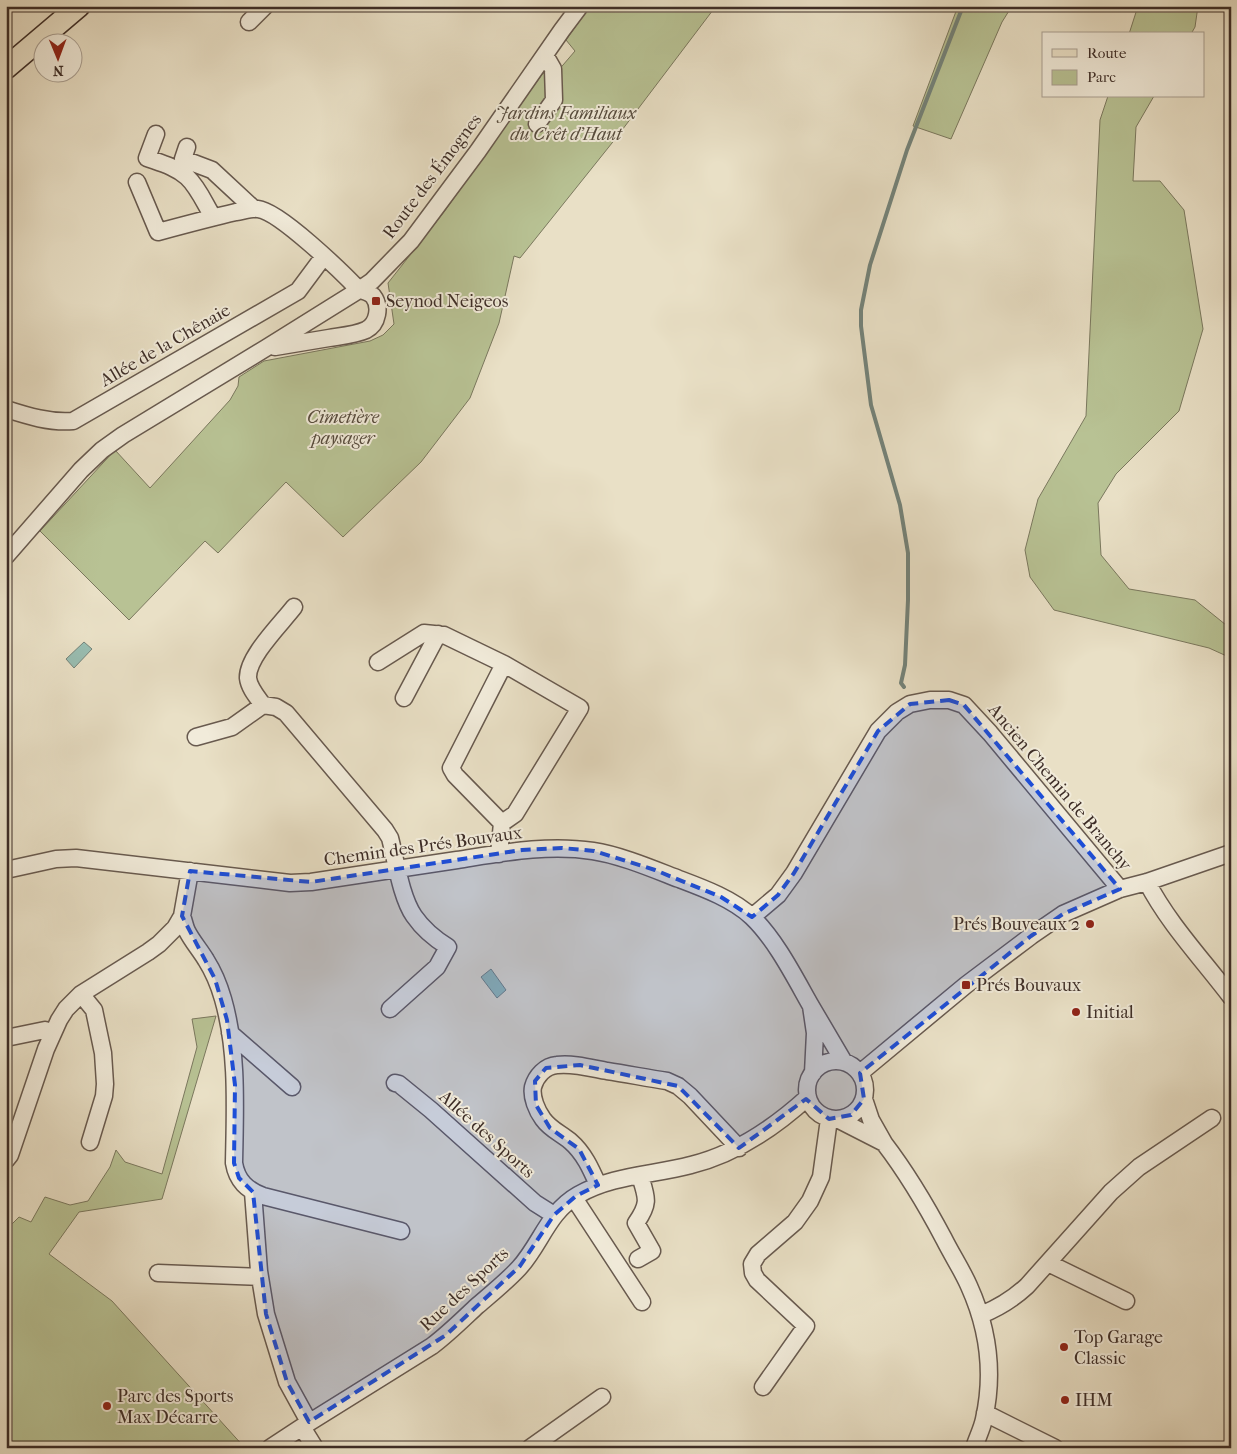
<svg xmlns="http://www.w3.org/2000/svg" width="1237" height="1454" viewBox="0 0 1237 1454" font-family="'IM FELL French Canon',serif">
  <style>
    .green { fill: #b8c294; stroke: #7a785e }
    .water { fill: #98bdb1; stroke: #74837a }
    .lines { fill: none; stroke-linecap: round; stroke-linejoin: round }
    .stream { stroke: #74837a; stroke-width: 4 }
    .minor-casing { stroke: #685a4f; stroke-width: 19 }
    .major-casing { stroke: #3d2d27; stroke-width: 24 }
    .minor { stroke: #f1ebda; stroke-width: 16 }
    .major { stroke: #e9e0c6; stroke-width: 21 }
    .marked { fill: #1d4ed8; fill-opacity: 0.2; stroke: #1d4ed8; stroke-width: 4; stroke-dasharray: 10 6; stroke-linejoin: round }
    .poi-dot { fill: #8f2418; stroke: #f1ebda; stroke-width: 2 }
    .labels { text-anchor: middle; stroke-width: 4; stroke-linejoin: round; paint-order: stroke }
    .park-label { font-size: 18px; font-style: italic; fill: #564b3d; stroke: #f1ebda }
    .street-label { font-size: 18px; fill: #3d2d27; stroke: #f1ebda }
    .poi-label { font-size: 18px; fill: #3d2d27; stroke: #f1ebda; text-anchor: start }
  </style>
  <rect width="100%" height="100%" fill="#e9e0c6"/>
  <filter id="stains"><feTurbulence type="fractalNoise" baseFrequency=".004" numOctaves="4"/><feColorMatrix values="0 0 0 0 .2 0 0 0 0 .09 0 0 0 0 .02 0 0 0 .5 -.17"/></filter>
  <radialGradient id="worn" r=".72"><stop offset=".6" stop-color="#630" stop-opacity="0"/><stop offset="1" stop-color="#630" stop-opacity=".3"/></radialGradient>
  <!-- green -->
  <path class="green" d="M 590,6 L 716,6 L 616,138 L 520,258 L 514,256 L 499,323 L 470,398 L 421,462 L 343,537 L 286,482 L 218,553 L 205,541 L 129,620 L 40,531 L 115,450 L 150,488 L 230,400 L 238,386 L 239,377 L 264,361 L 370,341 L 383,335 L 394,324 L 388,283 L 444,212 L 543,73 L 557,72 L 575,51 L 566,40 Z
    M 958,6 L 1012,6 L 1002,22 L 951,139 L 913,126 Z
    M 1138,6 L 1198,6 L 1195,27 L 1191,34 L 1129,34 Z
    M 1108,96 L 1154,96 L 1136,127 L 1133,181 L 1160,181 L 1184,210 L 1203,329 L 1179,411 L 1116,474 L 1098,503 L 1101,555 L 1129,589 L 1195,600 L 1231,629 L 1231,658 L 1209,648 L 1054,610 L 1030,577 L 1025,550 L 1038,499 L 1086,416 L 1100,120 Z
    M 216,1016 L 162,1199 L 79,1212 L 49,1254 L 112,1301 L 245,1448 L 6,1448 L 6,1230 L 19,1217 L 31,1222 L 45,1197 L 70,1205 L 88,1201 L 110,1167 L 116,1150 L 125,1162 L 162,1174 L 197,1047 L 192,1019 Z"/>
  <!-- water -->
  <path class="water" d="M 84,642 L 92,649 L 74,668 L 66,659 Z
    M 491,969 L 506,990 L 497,998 L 481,977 Z"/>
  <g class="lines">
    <!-- stream -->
    <path class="stream" d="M 904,687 L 901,683 L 905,665 L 908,600 L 908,553 L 900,505 L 871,405 L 861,326 L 861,310 L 870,265 L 907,150 L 963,6"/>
    <defs>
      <path id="minor" d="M 249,22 L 265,6
        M 537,124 L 554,100 L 553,69 L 545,55
        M 156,134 L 147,158 C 161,163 176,167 187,177 C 198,187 205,204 213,217
        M 187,147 L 183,159 L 212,170 L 254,209
        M 137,182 L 158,232 C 184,225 210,218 236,212 C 243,211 251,208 258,209 C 279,211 343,273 359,290
        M 275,347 C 293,344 311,341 329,338 C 341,336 355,335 366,330 C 378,324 381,306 373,296 C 369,292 364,291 359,290
        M 6,409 C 28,416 50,423 73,421 L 298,291 L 324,256
        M 6,556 L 81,470 L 102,450 L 123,435 L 266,348 L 359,290 L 372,281 L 411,241 L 478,151 L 562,30 L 580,6
        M 378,662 L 424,633 L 444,635 L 504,664
        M 404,698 L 438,634
        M 263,705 C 258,698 249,688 248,678 C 247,657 281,624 294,607
        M 196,737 L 232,727 L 263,705 L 276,707 L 286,713 L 385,830 L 390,838 C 396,861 401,897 414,916 C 423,929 435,939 448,947 L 437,967 L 390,1009
        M 499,854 L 502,823 L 515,814 L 580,708 L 504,664 L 451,768 L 455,775 L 502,823
        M 6,870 L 56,859 L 76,858 L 290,883 L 311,882 C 360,875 408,867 457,860 C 502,853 547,844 593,851 C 620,855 653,869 679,879 C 703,888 733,899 752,917 C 776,940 795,978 811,1006
        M 1147,882 C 1168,923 1203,960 1231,997
        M 182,916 C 184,921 185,927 187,931 C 192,941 200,950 206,960 C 213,971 219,985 223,999 C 238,1051 235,1108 234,1163 C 237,1181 247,1190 263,1196 L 401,1231
        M 752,917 L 778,895 L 794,873 L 878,731 L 897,712 L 910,704 L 930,700 L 949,700 L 964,705 L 990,733 L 1120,889
        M 81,994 L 94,1010 L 103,1053 L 105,1084 L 104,1096 L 90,1142
        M 230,1033 L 292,1087
        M 6,1038 L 45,1030 L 53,1033
        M807 1090a29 29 0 1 1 58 0a29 29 0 1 1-58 0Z
        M 813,1073 L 815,1033 L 811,1006 L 844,1062
        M 860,1073 L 966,985 L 1031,936 L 1063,914 L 1120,889 L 1147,882 L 1231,853
        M 395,1083 L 399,1084 L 431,1110 L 535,1203 L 554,1215
        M 837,1119 L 884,1143 L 871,1120 L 864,1099
        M 884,1143 C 907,1173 926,1205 944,1239 C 952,1255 962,1270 969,1286 C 988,1328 994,1374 984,1419 C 982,1429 977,1438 974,1448
        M 6,1160 L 10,1155 L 46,1049 L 59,1020 L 66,1009 L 81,994 L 148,952 L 159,944 L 175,928 L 182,916 L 190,871
        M 598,1185 C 591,1169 584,1153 570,1141 C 560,1133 550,1129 543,1119 C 537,1111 531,1097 533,1087 C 536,1076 545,1066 557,1065 C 573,1063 591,1068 607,1071 C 627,1074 647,1078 667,1081 L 678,1086 L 690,1096 L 739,1148
        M 253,1192 L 259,1271 L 266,1314 L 287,1382 L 309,1422
        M 574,1198 L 642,1302
        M 638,1259 L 652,1251 L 636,1223 C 650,1203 647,1198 640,1176
        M 1048,1263 L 1126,1301
        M 158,1273 L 260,1277
        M 981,1315 C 998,1308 1013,1299 1027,1286 L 1111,1192 L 1139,1167 L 1212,1118
        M 763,1387 L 806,1326 L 757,1280 L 753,1273 L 752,1264 L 758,1254 L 795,1222 L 810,1201 L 821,1177 L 829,1119
        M 985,1413 L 1055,1448
        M 302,1427 L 315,1448
        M 270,1448 L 302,1427 L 432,1346 C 448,1334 462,1320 477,1306 C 491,1294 506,1282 519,1268 C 541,1244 548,1212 578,1195 C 612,1175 654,1175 691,1165 C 736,1154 774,1128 808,1097
        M 530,1448 L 602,1397"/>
      <path id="major" d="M 6,68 L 79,6"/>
    </defs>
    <!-- minor casing -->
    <use href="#minor" class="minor-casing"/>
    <!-- major casing -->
    <use href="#major" class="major-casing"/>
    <!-- minor -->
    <use href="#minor" class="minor"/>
    <!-- major -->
    <use href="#major" class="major"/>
  </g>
  <!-- marked area -->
  <path class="marked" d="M 949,700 L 964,705 L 1120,889 L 1063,914 L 1031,936 L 860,1073 L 864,1099 L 851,1115 L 829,1119 L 806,1099 L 739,1148 L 678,1086 L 580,1065 L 546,1068 L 535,1081 L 536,1105 L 550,1128 L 579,1149 L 598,1185 L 576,1196 L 554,1215 L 520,1266 L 446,1335 L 309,1422 L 287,1382 L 266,1314 L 253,1192 L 239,1178 L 234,1163 L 235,1085 L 227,1020 L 215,979 L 182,916 L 190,871 L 311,882 L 522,850 L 562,848 L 594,851 L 655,870 L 721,897 L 752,917 L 778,895 L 794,873 L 878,731 L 910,704 Z"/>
  <!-- markers -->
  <g class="poi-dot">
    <rect x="371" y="296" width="10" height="10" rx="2.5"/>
    <circle cx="1090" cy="924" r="5"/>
    <rect x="961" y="980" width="10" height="10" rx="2.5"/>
    <circle cx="1076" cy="1012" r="5"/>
    <circle cx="1064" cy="1347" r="5"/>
    <circle cx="1065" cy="1400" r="5"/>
    <circle cx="107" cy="1406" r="5"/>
  </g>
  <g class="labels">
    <!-- park labels -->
    <g class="park-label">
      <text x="566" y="119">Jardins Familiaux<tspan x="566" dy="21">du Crêt d'Haut</tspan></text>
      <text x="343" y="423">Cimetière<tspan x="343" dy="21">paysager</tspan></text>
    </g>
    <!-- street labels -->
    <g class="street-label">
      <text transform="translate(432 176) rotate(-53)" y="6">Route des Émognes</text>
      <text transform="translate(165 345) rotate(-30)" y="6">Allée de la Chênaie</text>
      <text transform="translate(1060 787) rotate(50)" y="6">Ancien Chemin de Branchy</text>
      <text transform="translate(423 846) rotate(-8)" y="6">Chemin des Prés Bouvaux</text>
      <text transform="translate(487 1134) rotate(42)" y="6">Allée des Sports</text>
      <text transform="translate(464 1289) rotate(-43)" y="6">Rue des Sports</text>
    </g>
    <!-- poi labels -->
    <g class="poi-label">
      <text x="386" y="307">Seynod Neigeos</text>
      <text x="1080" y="930" text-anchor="end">Prés Bouveaux 2</text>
      <text x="976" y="991">Prés Bouvaux</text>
      <text x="1086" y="1018">Initial</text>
      <text x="1074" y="1343">Top Garage<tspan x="1074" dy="21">Classic</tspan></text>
      <text x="117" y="1402">Parc des Sports<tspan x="117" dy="21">Max Décarre</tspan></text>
      <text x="1075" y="1406">IHM</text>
    </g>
  </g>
  <!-- margin -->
  <rect width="1237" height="1454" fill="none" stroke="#e9e0c6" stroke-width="25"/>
  <rect x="8" y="8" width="1222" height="1439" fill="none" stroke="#3d2d27" stroke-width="2.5"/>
  <rect x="12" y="12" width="1212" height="1429" fill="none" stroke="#3d2d27"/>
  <!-- legend -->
  <rect x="1042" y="32" width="162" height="65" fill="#f1ebda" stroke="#a99f92"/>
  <rect x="1052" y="49" width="25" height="8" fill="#e9e0c6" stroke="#a99f92"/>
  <text x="1087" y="58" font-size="15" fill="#3d2d27">Route</text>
  <rect x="1052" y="70" width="25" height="15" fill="#b8c294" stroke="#a99f92"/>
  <text x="1087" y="82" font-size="15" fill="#3d2d27">Parc</text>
  <!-- north arrow -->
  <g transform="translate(58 58) rotate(179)"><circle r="24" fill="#f1ebda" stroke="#a99f92"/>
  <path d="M0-4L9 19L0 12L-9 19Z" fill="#8f2418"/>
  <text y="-8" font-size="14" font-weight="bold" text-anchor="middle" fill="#3d2d27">N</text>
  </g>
  <rect width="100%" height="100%" filter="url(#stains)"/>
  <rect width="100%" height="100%" fill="url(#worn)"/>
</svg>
